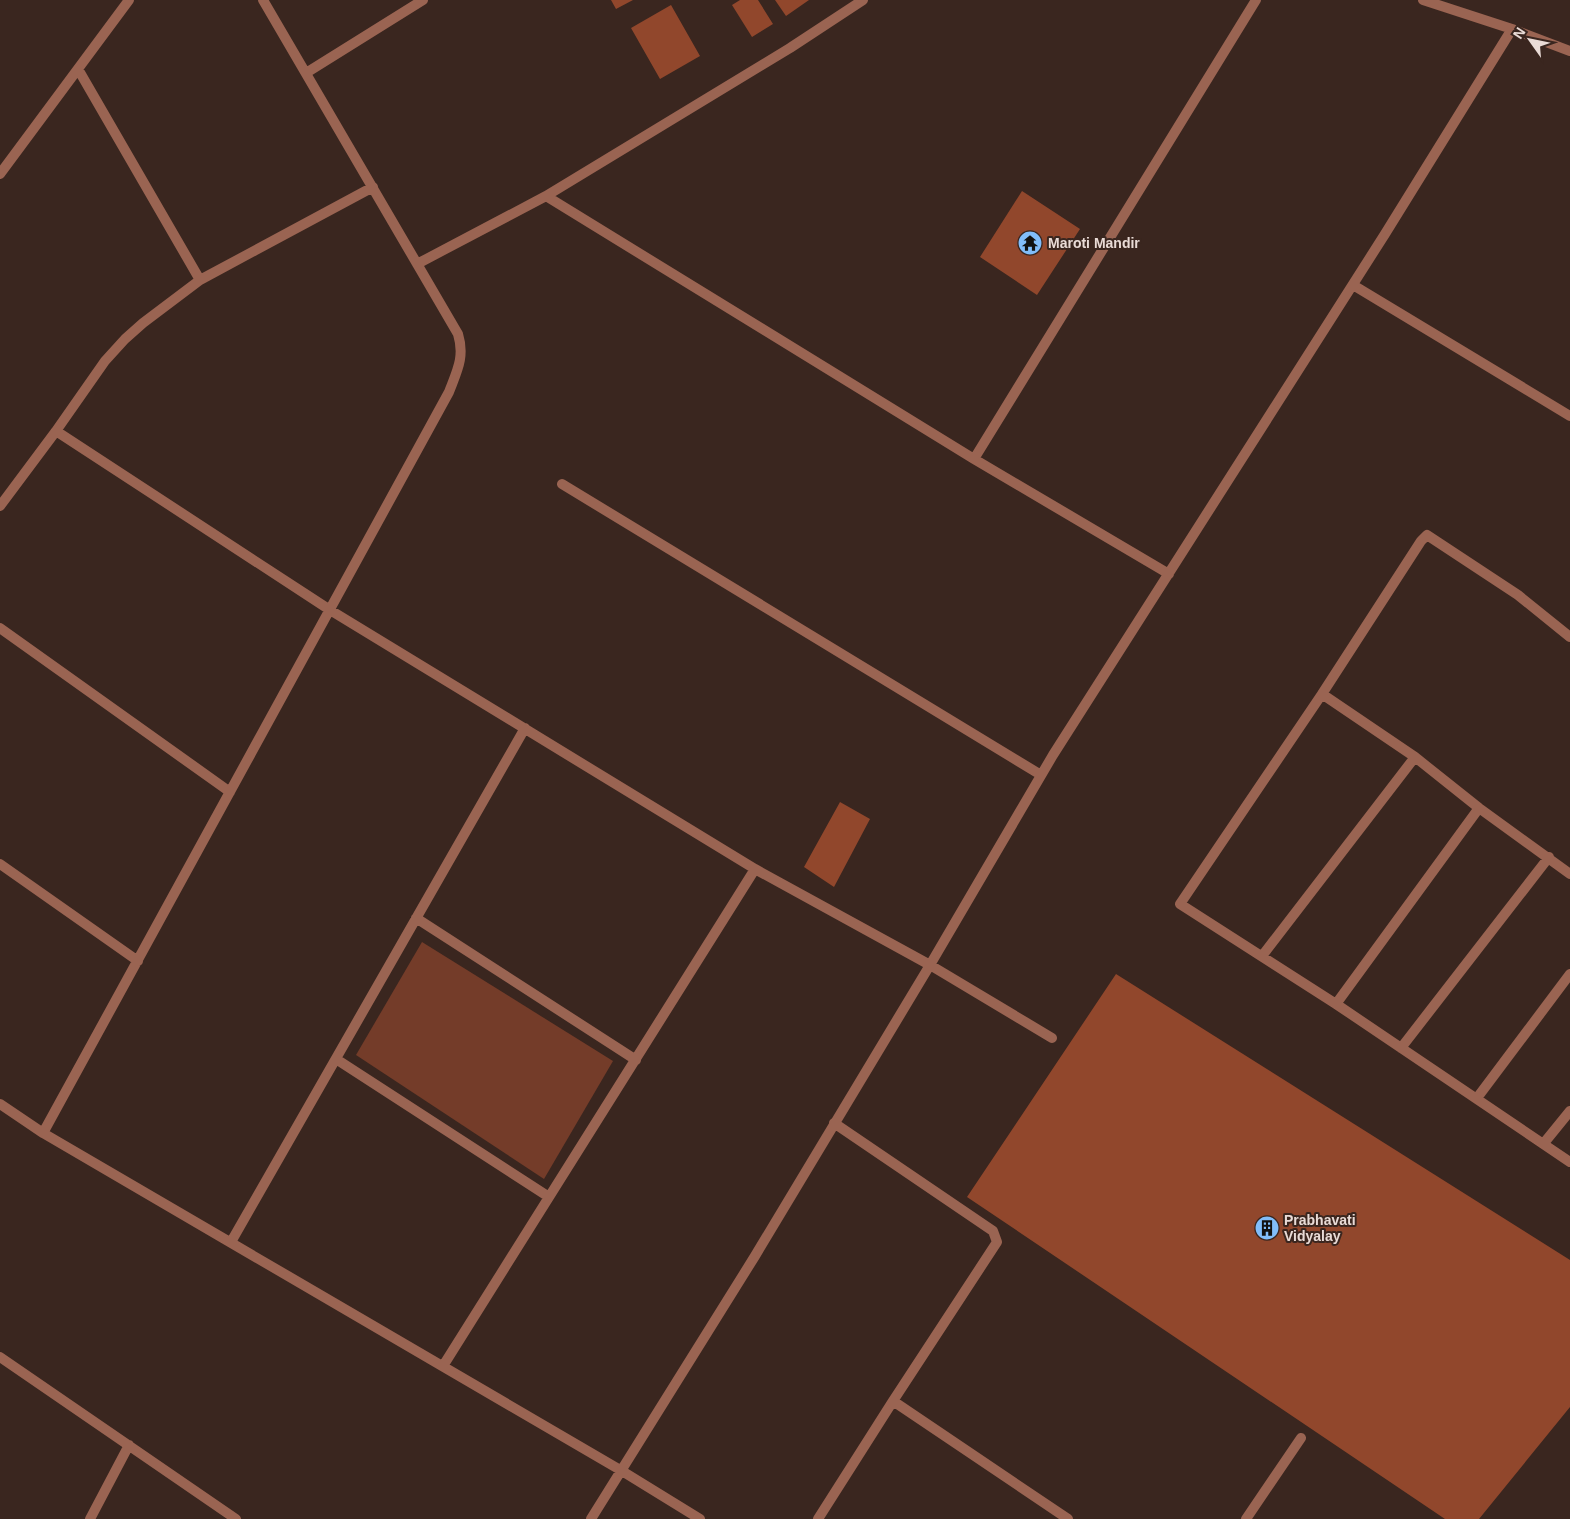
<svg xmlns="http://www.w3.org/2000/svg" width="1570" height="1519" viewBox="0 0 1570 1519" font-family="Helvetica,sans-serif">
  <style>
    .green { fill: #743c29 }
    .building { fill: #91472c }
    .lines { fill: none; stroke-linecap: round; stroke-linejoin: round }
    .minor { stroke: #9a6452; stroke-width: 10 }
    .labels { text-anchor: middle; stroke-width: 4; stroke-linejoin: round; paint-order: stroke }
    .poi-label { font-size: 14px; font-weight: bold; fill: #e9dbd6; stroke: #3a261f; text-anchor: start }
  </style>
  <rect width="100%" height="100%" fill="#3a261f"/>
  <!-- green -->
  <path class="green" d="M 422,942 L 613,1061 L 544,1179 L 356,1055 Z"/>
  <!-- building -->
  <path class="building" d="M 611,0 L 633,0 L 616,9 Z
    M 740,0 L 758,0 L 773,24 L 752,37 L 732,5 Z
    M 775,0 L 809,0 L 786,16 Z
    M 671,5 L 700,56 L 660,79 L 631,28 Z
    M 1022,191 L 1080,229 L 1037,295 L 980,257 Z
    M 840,802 L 870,819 L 834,887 L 804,867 Z
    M 1116,974 L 1570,1260 L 1570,1407 L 1479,1519 L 1445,1519 L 967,1197 Z"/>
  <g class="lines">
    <!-- minor -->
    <path class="minor" d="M 863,0 L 790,48 L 546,196 L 974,459 L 1169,574
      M 1512,29 L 1570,51
      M 78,69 L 200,280
      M 306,73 L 423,0
      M 0,174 L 129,0
      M 417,264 L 546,196
      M 1353,285 L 1570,416
      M 56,431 L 105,361 L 125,339 L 143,323 L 200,280 L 373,187
      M 974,459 L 1256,0
      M 562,484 L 1041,775
      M 0,506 L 56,431 L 330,610 L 755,869 L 930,965 L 1052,1038
      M 0,628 L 230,792
      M 1322,694 L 1421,541 L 1427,535 L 1518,595 L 1570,637
      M 0,864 L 138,961
      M 1570,874 L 1479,808 L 1415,757 L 1322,694 L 1180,904 L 1336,1004 L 1570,1162
      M 416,918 L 636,1060
      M 1262,956 L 1415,757
      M 1336,1004 L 1479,808
      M 1401,1048 L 1549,857
      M 336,1059 L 549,1197
      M 1477,1098 L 1570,974
      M 0,1104 L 43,1133 L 622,1471 L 700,1519
      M 834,1123 L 993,1231 L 997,1242 L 893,1401
      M 43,1133 L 449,392 C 457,371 465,357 458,334 L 263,0
      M 1544,1143 L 1570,1111
      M 231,1242 L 525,728
      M 0,1357 L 236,1519
      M 443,1366 L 755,869
      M 90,1519 L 129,1445
      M 591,1519 L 755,1256 L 930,965 L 1053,755 L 1385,234 L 1512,29 L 1423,0
      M 818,1519 L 893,1401 L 1068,1519
      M 1246,1519 L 1301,1438"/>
  </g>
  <!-- icons -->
  <defs>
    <symbol id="temple-disc" viewBox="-11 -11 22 22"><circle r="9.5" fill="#81bdfa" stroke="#3a261f"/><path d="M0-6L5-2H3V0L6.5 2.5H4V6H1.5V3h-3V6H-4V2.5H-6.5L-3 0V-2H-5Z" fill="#111"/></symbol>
    <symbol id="building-disc" viewBox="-11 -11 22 22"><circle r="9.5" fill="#81bdfa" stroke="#3a261f"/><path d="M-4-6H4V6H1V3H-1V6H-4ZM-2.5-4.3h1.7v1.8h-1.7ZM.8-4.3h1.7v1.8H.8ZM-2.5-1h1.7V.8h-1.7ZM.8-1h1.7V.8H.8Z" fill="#111"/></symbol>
  </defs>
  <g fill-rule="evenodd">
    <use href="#temple-disc" x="1016" y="229" width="28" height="28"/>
    <use href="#building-disc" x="1253" y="1214" width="28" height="28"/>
  </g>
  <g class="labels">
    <!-- poi labels -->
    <g class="poi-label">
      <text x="1048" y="248">Maroti Mandir</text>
      <text x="1284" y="1225">Prabhavati<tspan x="1284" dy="16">Vidyalay</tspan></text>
    </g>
  </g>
  <!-- north arrow -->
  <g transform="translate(1530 40) rotate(303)" stroke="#3a261f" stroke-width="4" paint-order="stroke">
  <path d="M0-4L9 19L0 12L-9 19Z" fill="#e9dbd6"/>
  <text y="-8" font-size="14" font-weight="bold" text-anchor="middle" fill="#e9dbd6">N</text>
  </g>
</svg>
